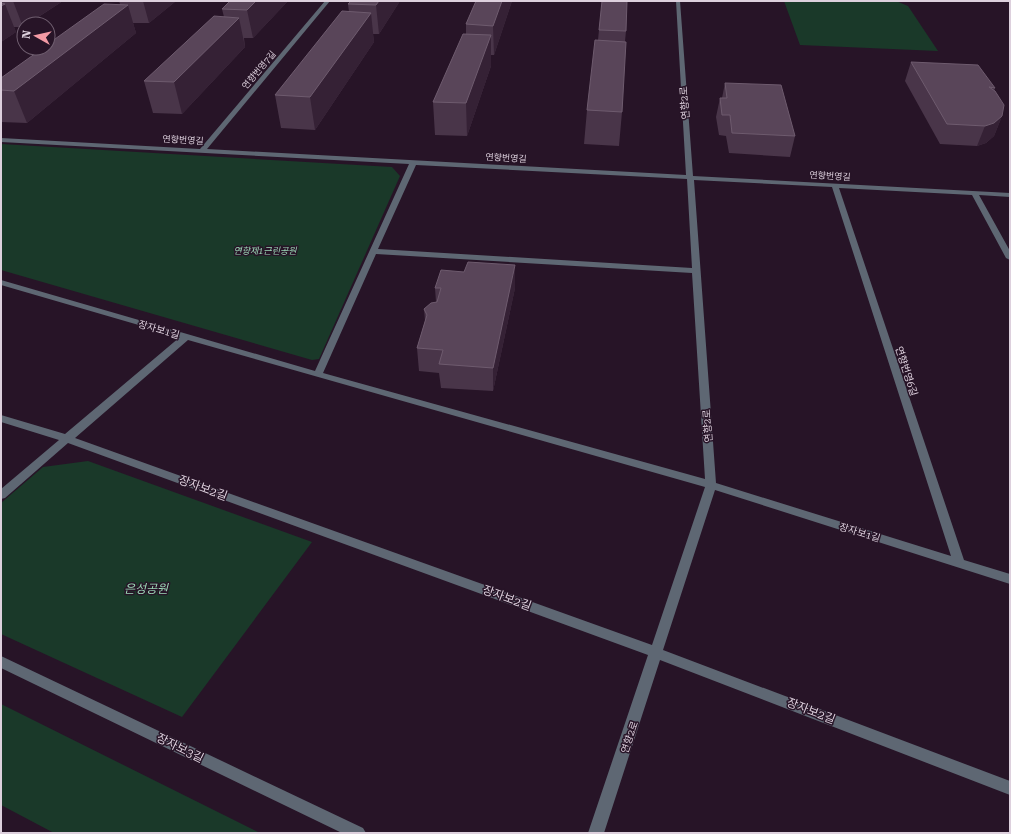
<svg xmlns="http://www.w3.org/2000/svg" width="1011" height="834" viewBox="0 0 1011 834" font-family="'Roboto Serif','Noto Sans KR',serif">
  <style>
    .green { fill: #1a3929 }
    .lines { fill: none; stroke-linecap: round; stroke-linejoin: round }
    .minor { fill: #5e6773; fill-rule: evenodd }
    .wall { fill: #493549 }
    .shaded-wall { fill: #352135 }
    .building { fill: #594559; stroke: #6e5b6e }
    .labels { text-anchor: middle; stroke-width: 3; stroke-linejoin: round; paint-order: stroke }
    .far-street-label { font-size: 9px; fill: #ddd0dd; stroke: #271427 }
    .far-park-label { font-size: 9px; font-style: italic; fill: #9cd9b7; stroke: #271427 }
    .street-label { font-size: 10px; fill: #ddd0dd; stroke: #271427 }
    .near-street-label { font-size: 12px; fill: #ddd0dd; stroke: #271427 }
    .near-park-label { font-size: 12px; font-style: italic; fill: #9cd9b7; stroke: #271427 }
  </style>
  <rect width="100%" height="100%" fill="#271427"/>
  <!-- green -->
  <path class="green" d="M 784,1 L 896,1 L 908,6 L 938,51 L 800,45 Z
    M 1,144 L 392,167 L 400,176 L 319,359 L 312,360 L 1,270 Z
    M 88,461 L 312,542 L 182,717 L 1,634 L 1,503 L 43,467 Z
    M 1,704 L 260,833 L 54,833 L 1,805 Z"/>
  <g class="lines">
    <!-- minor -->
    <path class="minor" d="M 325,1 L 330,1 L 207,149 L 686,175 L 676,1 L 680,1 L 693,176 L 1010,193 L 1010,197 L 979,195 L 1010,251 L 1010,260 L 1006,258 L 972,195 L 839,188 L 964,560 L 1010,574 L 1010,584 L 715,490 L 663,650 L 1010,781 L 1010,795 L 660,660 L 604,833 L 588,833 L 648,655 L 68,443 L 5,498 L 1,499 L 1,489 L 59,440 L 1,422 L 1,415 L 65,434 L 180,337 L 1,285 L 1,280 L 315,371 L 409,164 L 1,142 L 1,138 L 200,149 ZM 416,165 L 687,179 L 692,268 L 378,249 ZM 694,180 L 832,187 L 951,556 L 716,483 ZM 376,254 L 692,273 L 705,479 L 323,373 ZM 188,340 L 705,487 L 652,645 L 75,438 Z
      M 1,656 L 363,828 L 366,833 L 342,833 L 1,668 Z"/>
  </g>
  <!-- wall -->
  <path class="wall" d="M 1,1 L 63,1 L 23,27 L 14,27 L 16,32 L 1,42 Z
    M 119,1 L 176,1 L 149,23 L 133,23 L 136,33 L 27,123 L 1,122 L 1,78 L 120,4 Z
    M 230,1 L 288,1 L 253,38 L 244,38 L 245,47 L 182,114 L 153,113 L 144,81 L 224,17 L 222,9 Z
    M 351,1 L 400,1 L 379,34 L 373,34 L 374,42 L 315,130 L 281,128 L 275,95 L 349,12 L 348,4 Z
    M 476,1 L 512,1 L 494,55 L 491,55 L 491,66 L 467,136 L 435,135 L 433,102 L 466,34 L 466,24 Z
    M 599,30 L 626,31 L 625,41 L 622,112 L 619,146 L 584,144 L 587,110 L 598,40 Z
    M 911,62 L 995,88 L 994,91 L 1002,116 L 994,136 L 986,143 L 977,146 L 940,144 L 905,81 Z
    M 725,83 L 795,136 L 790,157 L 729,153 L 726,136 L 719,135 L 716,117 L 720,98 L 722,98 Z
    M 435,288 L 515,288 L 493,391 L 441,388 L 439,373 L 419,371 L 417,348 L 425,321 L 424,309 L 436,302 Z"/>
  <!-- shaded-wall -->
  <path class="shaded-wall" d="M 13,1 L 63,1 L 27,24 L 24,24 L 24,26 L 23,27 Z
    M 143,1 L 176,1 L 149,23 Z
    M 256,1 L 288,1 L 253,38 L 247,10 Z
    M 379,1 L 400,1 L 379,34 L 376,5 Z
    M 502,1 L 512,1 L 494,55 L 493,26 Z
    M 5,4 L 16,32 L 1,42 L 1,6 Z
    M 128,5 L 136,33 L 27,123 L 14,91 Z
    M 371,13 L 374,42 L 315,130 L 310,97 Z
    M 239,18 L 245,47 L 182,114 L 174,82 Z
    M 491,35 L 491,66 L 467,136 L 466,103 Z
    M 1002,116 L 994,136 L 986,143 L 977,146 L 985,126 Z
    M 515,265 L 515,288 L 493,391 L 493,368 Z"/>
  <!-- building -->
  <path class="building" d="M 230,1 L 256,1 L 247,10 L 222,9 Z
    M 351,1 L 379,1 L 376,5 L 348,4 Z
    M 476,1 L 502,1 L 493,26 L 466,24 Z
    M 602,1 L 627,1 L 626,31 L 599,30 Z
    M 1,3 L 5,4 L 1,6 Z
    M 104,4 L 128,5 L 14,91 L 1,90 L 1,78 L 43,48 L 48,48 L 48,44 Z
    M 342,11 L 371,13 L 310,97 L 275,95 Z
    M 214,16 L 239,18 L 174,82 L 144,81 Z
    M 463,34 L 491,35 L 466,103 L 433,102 Z
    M 595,40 L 626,42 L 622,112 L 587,110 Z
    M 911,62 L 978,65 L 995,88 L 989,87 L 995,91 L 1004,105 L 1002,116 L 994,123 L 985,126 L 947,124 Z
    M 725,83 L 781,85 L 795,136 L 732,133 L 730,115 L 722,115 L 720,98 L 727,98 Z
    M 468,262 L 515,265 L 493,368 L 439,364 L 443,350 L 417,348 L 427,315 L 424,309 L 431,303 L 437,302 L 441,288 L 435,288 L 441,270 L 464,272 Z"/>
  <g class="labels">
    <!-- far-street labels -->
    <g class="far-street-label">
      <text transform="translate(259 70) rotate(-50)" y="3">연향번영7길</text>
      <text transform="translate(183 140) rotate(3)" y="3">연향번영길</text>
      <text transform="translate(506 158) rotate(3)" y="3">연향번영길</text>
      <text transform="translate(830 176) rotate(3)" y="3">연향번영길</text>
    </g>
    <!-- far-park labels -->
    <g class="far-park-label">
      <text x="265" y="254">연향제1근린공원</text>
    </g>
    <!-- street labels -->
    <g class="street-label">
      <text transform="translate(684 103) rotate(-94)" y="4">연향2로</text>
      <text transform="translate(159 329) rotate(16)" y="4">장자보1길</text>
      <text transform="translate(907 371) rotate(72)" y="4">연향번영6길</text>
      <text transform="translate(707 426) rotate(-94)" y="4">연향2로</text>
      <text transform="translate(860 532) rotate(17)" y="4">장자보1길</text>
      <text transform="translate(629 737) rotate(-71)" y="4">연향2로</text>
    </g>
    <!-- near-street labels -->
    <g class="near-street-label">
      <text transform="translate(203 488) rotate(20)" y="4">장자보2길</text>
      <text transform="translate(507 598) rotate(20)" y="4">장자보2길</text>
      <text transform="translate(811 711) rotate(21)" y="4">장자보2길</text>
      <text transform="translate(180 748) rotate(26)" y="4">장자보3길</text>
    </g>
    <!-- near-park labels -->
    <g class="near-park-label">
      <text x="146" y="593">은성공원</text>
    </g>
  </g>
  <!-- border -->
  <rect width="1011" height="834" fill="none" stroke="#ddd0dd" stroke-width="4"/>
  <!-- north arrow -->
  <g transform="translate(36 36) rotate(278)"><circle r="19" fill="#271427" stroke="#705f70"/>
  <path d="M0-3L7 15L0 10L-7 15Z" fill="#f49aa5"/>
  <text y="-6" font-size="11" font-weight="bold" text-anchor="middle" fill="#ddd0dd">N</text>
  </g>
</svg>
